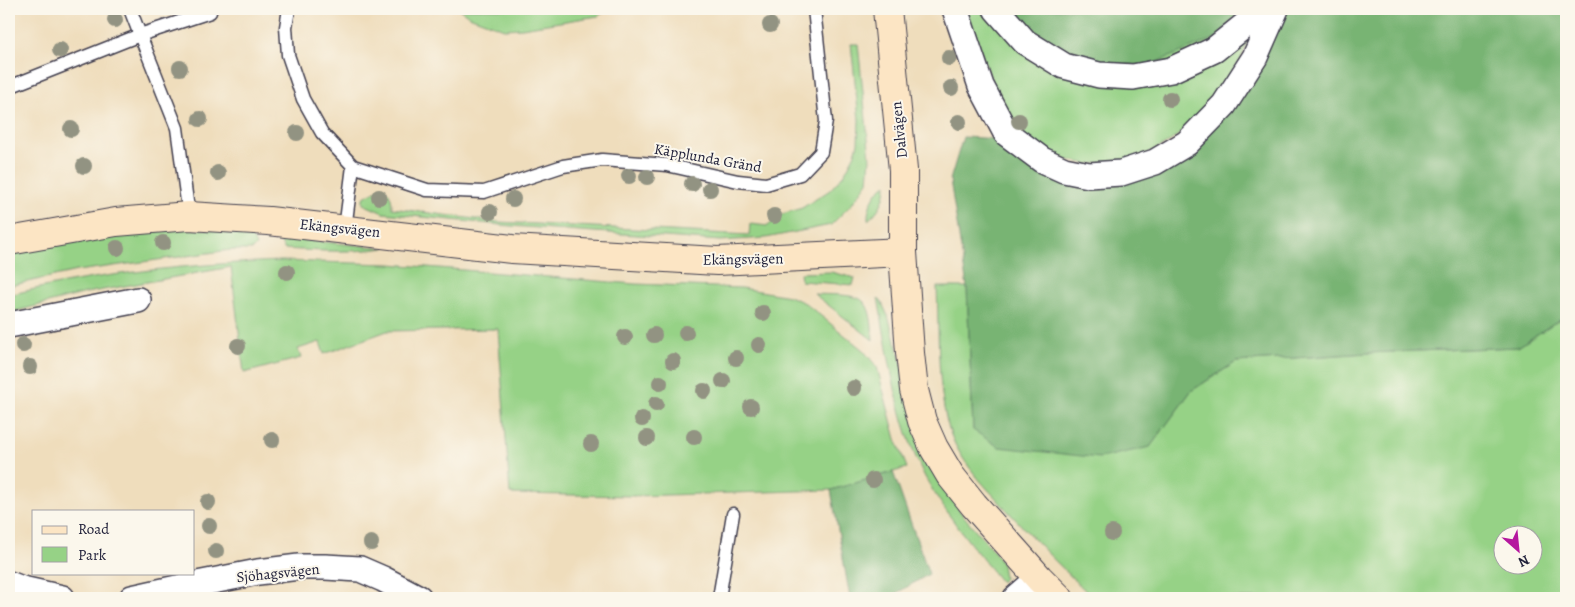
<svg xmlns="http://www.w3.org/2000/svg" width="1575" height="607" viewBox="0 0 1575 607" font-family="Alegreya,serif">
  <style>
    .green { fill: #96d286; stroke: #5c7a60; fill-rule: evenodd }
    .forest { fill: #78b473; stroke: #4d6b57 }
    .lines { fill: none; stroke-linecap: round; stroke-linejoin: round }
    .lane-casing { stroke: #413e4e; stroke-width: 15 }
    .street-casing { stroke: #413e4e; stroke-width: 28 }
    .secondary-casing { stroke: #413e4e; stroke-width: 30 }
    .lane { stroke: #fff; stroke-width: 12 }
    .street { stroke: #fff; stroke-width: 25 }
    .secondary { stroke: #fce5c4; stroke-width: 28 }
    .tree { fill: #929382 }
    .labels { text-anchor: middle; stroke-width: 4; stroke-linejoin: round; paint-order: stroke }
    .street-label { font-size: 15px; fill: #22223b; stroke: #fbf7ec }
  </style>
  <rect width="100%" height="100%" fill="#fbf7ec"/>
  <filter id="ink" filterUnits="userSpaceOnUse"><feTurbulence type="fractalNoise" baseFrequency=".02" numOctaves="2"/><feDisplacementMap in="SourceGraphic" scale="10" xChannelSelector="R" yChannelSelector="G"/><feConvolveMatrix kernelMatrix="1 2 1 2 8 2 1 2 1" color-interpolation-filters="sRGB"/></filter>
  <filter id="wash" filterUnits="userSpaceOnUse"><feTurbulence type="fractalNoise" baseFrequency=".0096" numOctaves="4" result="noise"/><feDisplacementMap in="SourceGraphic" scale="20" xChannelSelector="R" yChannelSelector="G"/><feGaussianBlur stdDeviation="1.12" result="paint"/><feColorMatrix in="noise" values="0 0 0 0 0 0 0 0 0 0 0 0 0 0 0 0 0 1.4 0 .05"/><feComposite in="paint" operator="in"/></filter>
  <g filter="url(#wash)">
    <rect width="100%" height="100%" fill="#efddbc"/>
    <!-- green -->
    <path class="green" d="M 459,9 L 610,9 L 598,16 L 522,28 L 504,29 L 469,16 Z
      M 965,9 L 986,9 L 1253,27 L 1241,59 L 1218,93 L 1192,125 L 1166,144 L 1143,156 L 1119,162 L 1089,164 L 1056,158 L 1023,137 L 1002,109 Z
      M 851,44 L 858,44 L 870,158 L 868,182 L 851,205 L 831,225 L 766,238 L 720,241 L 511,226 L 383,213 L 363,204 L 363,198 C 379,187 392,184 392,208 L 498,222 L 749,235 L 750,224 L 768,226 L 782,214 L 802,208 L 830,190 L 845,173 L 855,154 L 858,143 L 859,120 Z
      M 886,184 C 886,199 879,211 868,220 C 867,207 875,191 886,184 Z
      M 178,228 L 217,230 L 252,236 L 256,246 L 252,250 L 230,250 L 77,271 L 9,286 L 9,253 L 130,231 Z
      M 284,238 L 385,248 C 351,253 318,251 284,249 L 280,242 Z
      M 282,261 L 390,264 L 635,284 L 742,288 L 789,296 L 805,303 L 863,350 L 877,367 L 896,439 L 907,468 L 831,490 L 634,496 L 510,494 L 498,329 L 387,331 L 324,354 L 320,342 L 298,349 L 301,358 L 244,373 L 231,267 L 86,293 L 9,313 L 9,295 C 98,273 190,264 282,261 Z
      M 831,272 L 855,278 L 853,285 L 801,281 L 800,273 Z
      M 937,287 L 967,287 L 973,430 L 1150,447 L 1191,391 L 1236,362 L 1367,353 L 1518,347 L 1566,315 L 1566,598 L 1093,598 C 1063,569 1033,539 1005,508 C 985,486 962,464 951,435 C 936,393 939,332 937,287 ZM 1502,534 L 1532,534 L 1532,564 L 1502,564 Z
      M 814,294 C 825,295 857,293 864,302 C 872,311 872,328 873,340 Z
      M 878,298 L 881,301 L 888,316 L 933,470 L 962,514 L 997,555 L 1002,564 L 1004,578 L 1001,582 C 974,548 946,515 925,477 C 897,422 889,358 878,298 Z"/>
    <!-- forest -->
    <path class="forest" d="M 1007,9 L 1243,9 L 1216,38 L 1147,66 L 1072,60 L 1043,44 Z
      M 1287,9 L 1566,9 L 1566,315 L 1518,347 L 1367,353 L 1236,362 L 1191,391 L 1150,447 L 1100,458 L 999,447 L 973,430 L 967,287 L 950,180 L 963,137 L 1002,139 L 1039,171 L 1156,173 Z
      M 893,472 L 929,574 L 895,594 L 895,598 L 850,598 L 831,490 Z"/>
  </g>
  <g filter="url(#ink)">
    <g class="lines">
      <defs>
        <path id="lane" d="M 130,9 L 140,35 L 210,12
          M 289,9 L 286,27 L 288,55 L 303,99 L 322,133 L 353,166
          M 9,87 L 140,35 L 177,128 L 189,216
          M 345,229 L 353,166 L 427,190 L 484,192 L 563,166 L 602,160 L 667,165 L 738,181 L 766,184 L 800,174 L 821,152 L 826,121 L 814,9
          M 719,598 L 733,514"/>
        <path id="street" d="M 955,9 L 981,86 L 1006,133 L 1042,160 L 1064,170 L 1089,175 L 1121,173 L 1155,162 L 1187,143 L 1224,105 L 1255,57 L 1276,9
          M 996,9 L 1025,42 L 1064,66 L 1099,75 L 1133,77 L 1171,70 L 1214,50 L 1265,9
          M 9,325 L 138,300
          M 9,584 L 22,589 L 62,598
          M 132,598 L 177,588 L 258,572 L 299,567 L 325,567 L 360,569 L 383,579 L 419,598
          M 1016,598 L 1039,578"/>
        <path id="secondary" d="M 887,9 L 903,170 L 903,252 L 910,353 L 914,390 L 922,421 L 934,448 L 950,475 L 974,505 L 1039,578 L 1059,598
          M 9,241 L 116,222 L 189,216 L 269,221 L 512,249 L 717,261 L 903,252"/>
      </defs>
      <!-- lane casing -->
      <use href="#lane" class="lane-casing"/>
      <!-- street casing -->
      <use href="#street" class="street-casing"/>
      <!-- secondary casing -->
      <use href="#secondary" class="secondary-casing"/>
      <!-- lane -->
      <use href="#lane" class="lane"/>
      <!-- street -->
      <use href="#street" class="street"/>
      <!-- secondary -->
      <use href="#secondary" class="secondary"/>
    </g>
    <!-- trees -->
    <g class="tree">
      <circle cx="115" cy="20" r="8"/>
      <circle cx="770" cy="25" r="8"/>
      <circle cx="60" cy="50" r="8"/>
      <circle cx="949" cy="58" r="8"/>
      <circle cx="180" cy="68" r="8"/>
      <circle cx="951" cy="88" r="8"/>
      <circle cx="1170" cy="99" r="8"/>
      <circle cx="200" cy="119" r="8"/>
      <circle cx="1019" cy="121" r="8"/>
      <circle cx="959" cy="122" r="8"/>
      <circle cx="71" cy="129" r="8"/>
      <circle cx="297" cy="133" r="8"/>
      <circle cx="84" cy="166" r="8"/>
      <circle cx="218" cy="173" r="8"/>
      <circle cx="629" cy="176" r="8"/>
      <circle cx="647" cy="177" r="8"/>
      <circle cx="692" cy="184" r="8"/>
      <circle cx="710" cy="189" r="8"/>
      <circle cx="379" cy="197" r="8"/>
      <circle cx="513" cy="199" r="8"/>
      <circle cx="490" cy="212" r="8"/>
      <circle cx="774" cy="216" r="8"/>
      <circle cx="163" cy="243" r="8"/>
      <circle cx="117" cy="248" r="8"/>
      <circle cx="287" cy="272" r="8"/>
      <circle cx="763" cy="313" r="8"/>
      <circle cx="686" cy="333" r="8"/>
      <circle cx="654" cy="335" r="8"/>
      <circle cx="625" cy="337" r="8"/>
      <circle cx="23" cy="345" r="8"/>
      <circle cx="759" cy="345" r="8"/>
      <circle cx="238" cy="346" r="8"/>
      <circle cx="736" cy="358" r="8"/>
      <circle cx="673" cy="361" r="8"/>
      <circle cx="30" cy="367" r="8"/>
      <circle cx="723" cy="381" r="8"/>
      <circle cx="660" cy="383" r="8"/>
      <circle cx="854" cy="388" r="8"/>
      <circle cx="704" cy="391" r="8"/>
      <circle cx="656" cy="404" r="8"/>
      <circle cx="751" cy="407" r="8"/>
      <circle cx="642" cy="419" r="8"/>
      <circle cx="694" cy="437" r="8"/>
      <circle cx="647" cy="438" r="8"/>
      <circle cx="272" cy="440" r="8"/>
      <circle cx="591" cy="444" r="8"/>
      <circle cx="873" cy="480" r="8"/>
      <circle cx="208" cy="502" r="8"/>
      <circle cx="209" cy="526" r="8"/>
      <circle cx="1112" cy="533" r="8"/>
      <circle cx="371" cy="543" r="8"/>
      <circle cx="216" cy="551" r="8"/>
    </g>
  </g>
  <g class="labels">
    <!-- street labels -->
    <g class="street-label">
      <text transform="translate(899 130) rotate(-96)" y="5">Dalvägen</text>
      <text transform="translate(708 158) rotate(10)" y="5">Käpplunda Gränd</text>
      <text transform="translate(340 228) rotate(6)" y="5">Ekängsvägen</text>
      <text transform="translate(743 259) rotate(-1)" y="5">Ekängsvägen</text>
      <text transform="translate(278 573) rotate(-6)" y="5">Sjöhagsvägen</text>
    </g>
  </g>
  <!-- margin -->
  <rect width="1575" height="607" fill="none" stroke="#fbf7ec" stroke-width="30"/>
  <!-- legend -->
  <rect x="32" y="510" width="162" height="65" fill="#fbf7ec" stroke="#a4a2a5"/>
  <rect x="42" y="526" width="25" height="8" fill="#fce5c4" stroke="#a4a2a5"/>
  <text x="78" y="534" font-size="15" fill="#22223b">Road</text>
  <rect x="42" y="547" width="25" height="15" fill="#96d286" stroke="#a4a2a5"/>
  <text x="78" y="560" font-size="15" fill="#22223b">Park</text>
  <!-- north arrow -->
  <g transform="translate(1518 550) rotate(153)"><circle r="24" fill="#fbf7ec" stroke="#a4a2a5"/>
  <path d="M0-4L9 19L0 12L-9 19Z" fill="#b5179e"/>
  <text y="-8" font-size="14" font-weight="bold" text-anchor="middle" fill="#22223b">N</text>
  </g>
</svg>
